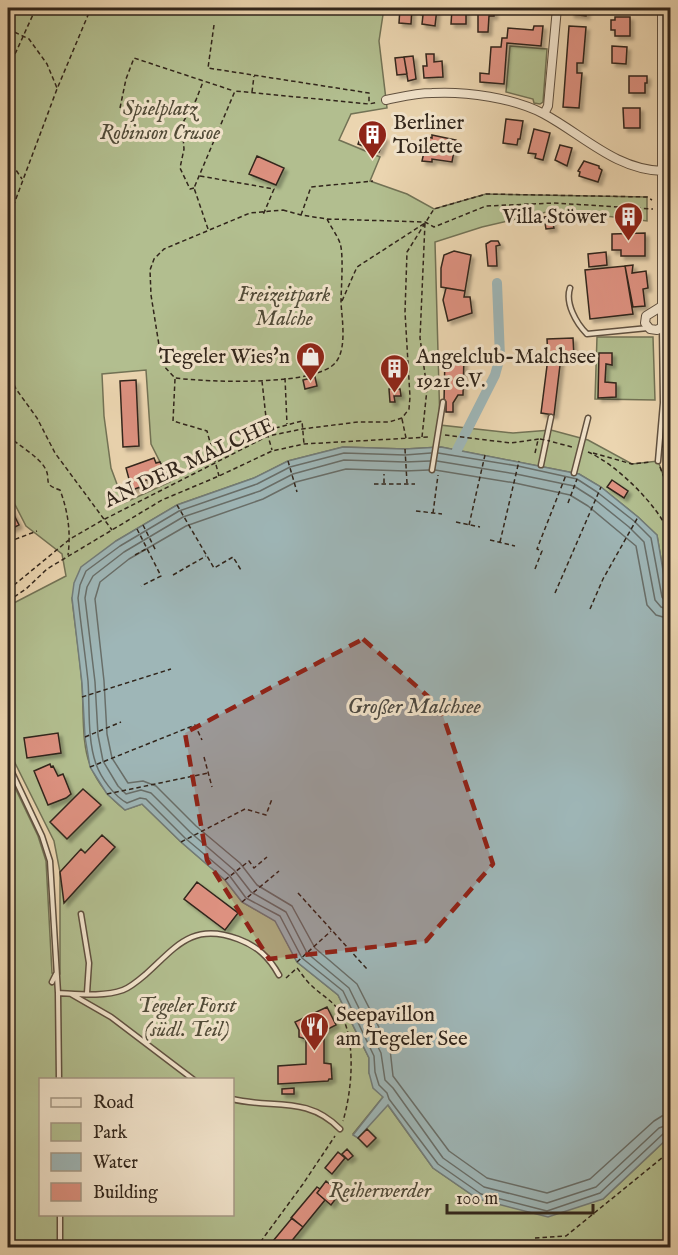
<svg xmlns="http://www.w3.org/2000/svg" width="678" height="1255" viewBox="0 0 678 1255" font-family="'IM FELL English',serif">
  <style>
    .green { fill: #b2be8f; stroke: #727255; stroke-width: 1.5; fill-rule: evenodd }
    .water { fill: #9eb6b7; stroke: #727c79; stroke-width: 1.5 }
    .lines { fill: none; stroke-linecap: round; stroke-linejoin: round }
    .shore { stroke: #686e69; stroke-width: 1.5 }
    .canal { stroke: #9eb6b7; stroke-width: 10 }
    .building { fill: #dd9180; stroke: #31251b; stroke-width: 1.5; filter: url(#shadow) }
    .lane-casing { stroke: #605140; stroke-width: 7 }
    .street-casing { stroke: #605140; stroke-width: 10 }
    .path { stroke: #31251b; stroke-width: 1.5; stroke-dasharray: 4.5 3; stroke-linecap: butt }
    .lane { stroke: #f2e4cc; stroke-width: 4 }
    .street { stroke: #f2e4cc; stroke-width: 8 }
    .path-bridge { stroke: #31251b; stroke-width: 1.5; stroke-dasharray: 4.5 3; stroke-linecap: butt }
    .marked { fill: #8f2418; fill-opacity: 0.2; stroke: #8f2418; stroke-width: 4.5; stroke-dasharray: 12 8; stroke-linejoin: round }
    .labels { text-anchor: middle; stroke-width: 6; stroke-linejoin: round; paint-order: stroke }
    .park-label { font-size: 21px; font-style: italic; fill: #514b38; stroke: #f2e4cc }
    .poi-label { font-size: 21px; fill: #31251b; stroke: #f2e4cc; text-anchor: start }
    .street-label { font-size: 21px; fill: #31251b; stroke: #f2e4cc }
    .water-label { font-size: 22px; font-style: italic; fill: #4c4942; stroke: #f2e4cc }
  </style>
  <defs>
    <filter id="shadow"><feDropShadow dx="3.5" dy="3.5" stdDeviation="1.5" flood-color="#0004"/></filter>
  </defs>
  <rect width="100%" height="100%" fill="#ebd5b0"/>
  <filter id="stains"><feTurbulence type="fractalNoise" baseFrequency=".00333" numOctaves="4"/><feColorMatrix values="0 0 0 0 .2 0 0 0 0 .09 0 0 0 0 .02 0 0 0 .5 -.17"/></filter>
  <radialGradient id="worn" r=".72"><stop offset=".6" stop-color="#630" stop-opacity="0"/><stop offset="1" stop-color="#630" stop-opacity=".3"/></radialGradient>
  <!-- green -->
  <path class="green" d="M 8,8 L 384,8 L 379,41 L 387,108 L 351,114 L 339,140 L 380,157 L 370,181 L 407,194 L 434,209 L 486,194 L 647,197 L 647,221 L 555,210 L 482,227 L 435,242 L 440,425 L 513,433 L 551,430 L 588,440 L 632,464 L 658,461 L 670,493 L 670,612 L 657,535 L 638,517 L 601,487 L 579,474 L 441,447 L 405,449 L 343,447 L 288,461 L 254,478 L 177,505 L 116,541 L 72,598 C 75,627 80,656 82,685 C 84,710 81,745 91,767 C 98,784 111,799 125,810 L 142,804 L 181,842 L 225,880 L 242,902 L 276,921 L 297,962 L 338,995 L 369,1058 L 369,1073 L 383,1097 L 353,1134 L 358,1138 L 387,1104 L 433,1168 L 478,1199 L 603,1199 L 670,1136 L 670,1247 L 8,1247 L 8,773 L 38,836 L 46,861 L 52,973 L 60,974 L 60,872 L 54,841 L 8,749 L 8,606 L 66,576 L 62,554 L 26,526 L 8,491 ZM 146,370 L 151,444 L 170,482 L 124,503 L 111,468 L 104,416 L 102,374 ZM 40,1080 L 232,1080 L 232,1214 L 40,1214 Z
    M 510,46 L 547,49 L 543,102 L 540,104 L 534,103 L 533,99 L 506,92 Z
    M 597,337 L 653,337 L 655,400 L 595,399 Z"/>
  <!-- water -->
  <path class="water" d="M 343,447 L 405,449 L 441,447 L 579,474 L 601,487 L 638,517 L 657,535 L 670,612 L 670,1136 L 603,1199 L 548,1217 L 478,1199 L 433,1168 L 388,1105 L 358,1138 L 353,1135 L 383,1097 L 373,1088 L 369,1073 L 369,1058 L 338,995 L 297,962 L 275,921 L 242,902 L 225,880 L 181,842 L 142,804 L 125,810 L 107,794 L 90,767 L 85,737 L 82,683 L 72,598 L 74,583 L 81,567 L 116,541 L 177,505 L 254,478 L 288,461 Z"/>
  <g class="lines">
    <!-- shore -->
    <path class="shore" d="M 431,453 L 405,455 L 344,453 L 290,467 L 257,484 L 179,511 L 120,546 L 86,571 L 80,585 L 78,598 C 81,626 85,653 88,681 C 90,708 87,738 96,764 C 101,778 114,796 127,803 L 140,798 L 146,799 L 185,838 L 229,875 L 246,898 L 280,916 L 302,958 L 343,991 L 374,1056 L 375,1072 L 379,1085 L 387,1093 L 389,1099 L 438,1164 L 481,1194 L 547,1211 L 600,1193 L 664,1133 L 670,1132
      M 438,453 L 518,466 L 577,479 L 597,492 L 634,521 L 651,538 L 662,597 L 665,601 L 670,602
      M 430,461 L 405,462 L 344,460 L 293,474 L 260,491 L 183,517 L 124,552 L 93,576 L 87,587 L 85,598 L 95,682 L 98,735 L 103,761 L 118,786 L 126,794 L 141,790 L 151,793 L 190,832 L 234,870 L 251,892 L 286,912 L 307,953 L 349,988 L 381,1053 L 385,1080 L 393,1088 L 443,1158 L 484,1187 L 547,1203 L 596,1187 L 659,1128 L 670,1124
      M 437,461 L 516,474 L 574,486 L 593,498 L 629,527 L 644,542 L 655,600 L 661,607 L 670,610
      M 429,470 L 405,471 L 346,469 L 296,482 L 263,499 L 186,526 L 129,559 L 100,582 L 95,599 L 104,681 L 107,734 L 112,758 L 128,783 L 143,781 L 156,786 L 196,826 L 240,863 L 257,885 L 292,906 L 315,948 L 357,984 L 390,1049 L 393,1076 L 449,1151 L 487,1178 L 547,1193 L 590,1179 L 654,1121 L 662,1116 L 670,1115
      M 435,470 L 515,483 L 570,495 L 588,506 L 636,546 L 647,605 L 656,615 L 670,619"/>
    <!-- canal -->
    <path class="canal" d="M 457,450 L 495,375 L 500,357 L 497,283"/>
  </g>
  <!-- building -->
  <path class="building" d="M 400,8 L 412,8 L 411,24 L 399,23 Z
    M 420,8 L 437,8 L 435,26 L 422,24 L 423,15 L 419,14 Z
    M 571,8 L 587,8 L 586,16 L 571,14 Z
    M 452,9 L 466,10 L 466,24 L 451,24 Z
    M 478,9 L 494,10 L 494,16 L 489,16 L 488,32 L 478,32 Z
    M 615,17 L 630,17 L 630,36 L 615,36 L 615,30 L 611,30 L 611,20 L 615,20 Z
    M 534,26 L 543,26 L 541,46 L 507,43 L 504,84 L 480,82 L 480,73 L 489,74 L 491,47 L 501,47 L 502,38 L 507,38 L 508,28 L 533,30 Z
    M 569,26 L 586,27 L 583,63 L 577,63 L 577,73 L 582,73 L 579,108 L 563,107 Z
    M 612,46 L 627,47 L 626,64 L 612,63 Z
    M 426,54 L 434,54 L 434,62 L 442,61 L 443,77 L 424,78 L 423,66 L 427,66 Z
    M 413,56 L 416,79 L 408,81 L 404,57 Z
    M 404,57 L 407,74 L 397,75 L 395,58 Z
    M 629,76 L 647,76 L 647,83 L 645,83 L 645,93 L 629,93 Z
    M 623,108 L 640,108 L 640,128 L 624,128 Z
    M 506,119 L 523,121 L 520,139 L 518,139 L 517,145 L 503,143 Z
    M 364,129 L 385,138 L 379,152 L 358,144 Z
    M 534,129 L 550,133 L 543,160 L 535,158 L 536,154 L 528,153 Z
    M 432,135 L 456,140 L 452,162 L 432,159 L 432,162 L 422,161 L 426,143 L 428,137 L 432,138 Z
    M 560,145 L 572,148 L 567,166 L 555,160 Z
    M 257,156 L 284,168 L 276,185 L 249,174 Z
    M 584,161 L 599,166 L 599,168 L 602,170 L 598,182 L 579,176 L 580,172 L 578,171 Z
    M 551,216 L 554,228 L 546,229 L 544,217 Z
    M 645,233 L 645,256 L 621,256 L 621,250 L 612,250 L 612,234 Z
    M 491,241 L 498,241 L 500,245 L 496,246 L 497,266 L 488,266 L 486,244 Z
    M 454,251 L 471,255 L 465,291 L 441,287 L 441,268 L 444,255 Z
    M 606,252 L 607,265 L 589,267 L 588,254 Z
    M 633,265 L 632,273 L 646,271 L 648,288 L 643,289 L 645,306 L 633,307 L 625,266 Z
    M 625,266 L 633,314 L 590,319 L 585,270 Z
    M 446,288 L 465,291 L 464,297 L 470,297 L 472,313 L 448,321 L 443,300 Z
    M 573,338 L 574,357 L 548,358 L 547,339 Z
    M 599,353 L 612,353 L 612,365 L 606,364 L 605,382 L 616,383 L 616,397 L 598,398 Z
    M 445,355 L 464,355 L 463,395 L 458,395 L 453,403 L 453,412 L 446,412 L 446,402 L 444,402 Z
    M 561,357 L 554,415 L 541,413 L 548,358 Z
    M 315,377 L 317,386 L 305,389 L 303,380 Z
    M 136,380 L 139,446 L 123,447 L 120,381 Z
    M 389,389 L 400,389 L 401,396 L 394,396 L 395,402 L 390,402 Z
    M 670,431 L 670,444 L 662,447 L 663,436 Z
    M 154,458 L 156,463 L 160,462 L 162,467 L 158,468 L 161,475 L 141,482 L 143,486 L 132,490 L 126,468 Z
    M 612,480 L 628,491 L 624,498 L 607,487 Z
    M 8,503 L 19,525 L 9,530 L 8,527 Z
    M 58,733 L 61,753 L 27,758 L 24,738 Z
    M 50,764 L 51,767 L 53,766 L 58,776 L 63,774 L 71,794 L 66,798 L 48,805 L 34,771 Z
    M 83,789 L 101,805 L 67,839 L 50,822 Z
    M 102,835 L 115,847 L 64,903 L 60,872 L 81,849 L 85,853 Z
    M 197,882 L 238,913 L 225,930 L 184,899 Z
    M 327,1007 L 336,1025 L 324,1031 L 324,1063 L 331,1064 L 332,1079 L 329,1079 L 328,1081 L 278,1084 L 278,1066 L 306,1064 L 306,1039 L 299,1037 L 299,1030 L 295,1022 Z
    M 294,1088 L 294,1094 L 282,1094 L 282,1089 Z
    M 367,1129 L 376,1138 L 367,1147 L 358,1138 Z
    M 347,1149 L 353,1156 L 348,1160 L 342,1154 Z
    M 338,1152 L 345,1158 L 332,1174 L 325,1168 Z
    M 326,1181 L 340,1193 L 331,1205 L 317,1193 Z
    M 317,1187 L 320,1189 L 317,1193 L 325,1200 L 303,1227 L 291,1218 Z
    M 292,1218 L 303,1227 L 290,1243 L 287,1246 L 285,1244 L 285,1248 L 279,1248 L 273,1241 Z"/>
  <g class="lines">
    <defs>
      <path id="lane" d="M 663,175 L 670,175
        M 663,223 L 670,223
        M 570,288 C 565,303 576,323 587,334 L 648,328
        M 662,327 L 663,403
        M 658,461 L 663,403 L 670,403
        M 541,465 L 551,417
        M 432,470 L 443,402
        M 574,473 L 588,418
        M 8,764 L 42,836 L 50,861 L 58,993 L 59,1080
        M 81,914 L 89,963 L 87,993
        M 52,982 L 56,974
        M 58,993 C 78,994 104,997 123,990 C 131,987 139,980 146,974 C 176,947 192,922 238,939 C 257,946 269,957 279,975
        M 71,994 L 111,1017 L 194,1080
        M 232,1099 C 272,1109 307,1095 340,1129
        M 60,1214 L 60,1248"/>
      <path id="street" d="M 662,8 L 662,327 L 657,330 L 650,329 L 645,323 L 646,316 L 662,306
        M 386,100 C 401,97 416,93 432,93 C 466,91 514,98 544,114 C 583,135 616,170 663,171
        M 544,114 L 548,106 L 557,8"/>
    </defs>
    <!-- lane casing -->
    <use href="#lane" class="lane-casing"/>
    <!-- street casing -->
    <use href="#street" class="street-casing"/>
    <!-- path -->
    <path class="path" d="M 214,25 L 208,68 L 369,93 L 369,103
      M 8,27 L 17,8
      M 8,29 L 29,39 L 47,64 L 57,88
      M 8,56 L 14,55 L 16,52 L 36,8
      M 252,92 L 254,76
      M 120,108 L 126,79 L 134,58 L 234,91
      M 8,158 L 22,179
      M 200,176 L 274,189 L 263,215
      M 194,188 L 190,189 L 180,168 L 184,149 L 182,124 L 196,100 L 203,82
      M 283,210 L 301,215 L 327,219 C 331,227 337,235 340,243 C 344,255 341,289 341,303 C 342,319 347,348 336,362 C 317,387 206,382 175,378 L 162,364 L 151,295 L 150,270 L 154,259 L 164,249 L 250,213 Z
      M 301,215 L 311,187 L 373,181
      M 327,219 L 425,222 L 434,227 L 486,206 L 554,203 L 653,209
      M 8,220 L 57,89 L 91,8
      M 208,229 L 194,188 L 235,91 L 369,104 L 378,102
      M 342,301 L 357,267 L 425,223
      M 8,371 L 16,389 L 37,418 L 55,453 L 112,530
      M 285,378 L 287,424
      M 175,379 L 173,421 L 207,431 L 219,476
      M 262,381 L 268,436 L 272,450
      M 402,419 L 406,438
      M 268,430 L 302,421 L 304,444
      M 445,435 L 511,443 L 539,439
      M 8,436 C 17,444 39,457 45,468 C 52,480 41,484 60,490 C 68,511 71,533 68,555
      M 422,437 L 427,389 L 420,338 L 425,223
      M 553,442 L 572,447
      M 405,449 L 407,483
      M 588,452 C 616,464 659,506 670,535
      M 535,453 L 538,440
      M 593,453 L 632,464 L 650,462
      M 288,461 L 297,492
      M 660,467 L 670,493
      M 384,483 L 384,474
      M 374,484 L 415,484
      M 568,503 L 577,479
      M 177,505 L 214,568 L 233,557 L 241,570
      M 416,511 L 442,514
      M 433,513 L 438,475
      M 456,522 L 480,527
      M 143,525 L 156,551
      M 469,525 L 485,455
      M 137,529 L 161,576 L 141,586
      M 490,540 L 515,546
      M 8,542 L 37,531
      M 500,542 L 519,461
      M 135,555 L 146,549
      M 535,569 L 542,551 L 537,549 L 566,475
      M 173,575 L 206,556
      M 8,590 L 70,539 L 101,521 L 268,436 L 302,429 L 358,422 L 389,422 L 402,418 L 409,409 L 410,397 L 405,312 L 407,252 L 434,209 L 486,194 L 647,197 L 652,200
      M 555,593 L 601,487
      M 8,601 L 26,589 L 47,569 L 162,500 L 219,476 L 272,451 L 304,444 L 429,437
      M 590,609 L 603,579 L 638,517
      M 82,697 L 171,669
      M 85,737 L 121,722
      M 204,757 L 212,787
      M 90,767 L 195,725 L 202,740
      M 107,794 L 208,773
      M 181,842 L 245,809 L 266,815 L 272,799
      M 225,880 L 249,861 L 254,868 L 267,857
      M 298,893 L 367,969
      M 242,902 L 279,871
      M 297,962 L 331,931
      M 286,978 L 297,968 C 302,974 306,981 312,986 C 321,995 332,1000 339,1011 C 357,1038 352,1091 343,1121
      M 535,1238 L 566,1236 L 668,1153
      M 256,1248 L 303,1184 L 335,1136"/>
    <!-- lane -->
    <use href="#lane" class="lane"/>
    <!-- street -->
    <use href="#street" class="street"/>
    <!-- path-bridge -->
    <path class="path-bridge" d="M 540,439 L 550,441"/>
  </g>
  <!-- marked area -->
  <path class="marked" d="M 363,639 L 440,707 L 493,864 L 426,941 L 269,959 L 207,860 L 185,733 Z"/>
  <!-- icons -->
  <defs>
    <symbol id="building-pin" viewBox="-11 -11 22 30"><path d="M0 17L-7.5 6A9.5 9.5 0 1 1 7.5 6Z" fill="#8f2418" stroke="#f2e4cc"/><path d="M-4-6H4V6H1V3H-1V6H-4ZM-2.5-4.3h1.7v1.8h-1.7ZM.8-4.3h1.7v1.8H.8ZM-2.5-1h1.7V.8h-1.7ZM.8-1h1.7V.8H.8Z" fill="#fff"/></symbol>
    <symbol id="shop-pin" viewBox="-11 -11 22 30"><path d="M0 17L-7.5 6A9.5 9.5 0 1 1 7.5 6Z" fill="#8f2418" stroke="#f2e4cc"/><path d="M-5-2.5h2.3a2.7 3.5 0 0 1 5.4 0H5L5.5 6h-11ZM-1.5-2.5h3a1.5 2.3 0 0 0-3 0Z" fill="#fff"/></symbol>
    <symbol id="restaurant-pin" viewBox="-11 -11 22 30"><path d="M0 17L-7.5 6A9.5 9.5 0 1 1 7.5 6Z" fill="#8f2418" stroke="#f2e4cc"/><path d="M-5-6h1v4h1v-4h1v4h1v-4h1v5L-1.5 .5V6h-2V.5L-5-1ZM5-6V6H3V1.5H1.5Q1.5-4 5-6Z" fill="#fff"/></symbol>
  </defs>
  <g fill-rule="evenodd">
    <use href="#building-pin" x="356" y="118" width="33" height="45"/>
    <use href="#building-pin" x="612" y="200" width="33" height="45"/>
    <use href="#shop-pin" x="294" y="340" width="33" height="45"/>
    <use href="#building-pin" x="378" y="352" width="33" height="45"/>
    <use href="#restaurant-pin" x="298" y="1010" width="33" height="45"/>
  </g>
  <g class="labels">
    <!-- park labels -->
    <g class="park-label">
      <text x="160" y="115">Spielplatz<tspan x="160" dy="24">Robinson Crusoe</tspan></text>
      <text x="284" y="301">Freizeitpark<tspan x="284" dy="24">Malche</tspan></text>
      <text x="187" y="1012">Tegeler Forst<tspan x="187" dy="24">(südl. Teil)</tspan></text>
      <text x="380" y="1197">Reiherwerder</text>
    </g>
    <!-- poi labels -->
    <g class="poi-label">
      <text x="393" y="129">Berliner<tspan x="393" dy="24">Toilette</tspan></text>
      <text x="607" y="223" text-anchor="end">Villa Stöwer</text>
      <text x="290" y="363" text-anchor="end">Tegeler Wies'n</text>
      <text x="416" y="363">Angelclub-Malchsee<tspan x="416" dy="24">1921 e.V.</tspan></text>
      <text x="336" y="1021">Seepavillon<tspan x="336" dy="24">am Tegeler See</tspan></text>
    </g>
    <!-- street labels -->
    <g class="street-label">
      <text transform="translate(189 462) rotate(-25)" y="7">AN DER MALCHE</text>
    </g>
    <!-- water labels -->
    <g class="water-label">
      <text x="414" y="713">Großer Malchsee</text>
    </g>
  </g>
  <!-- margin -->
  <rect width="678" height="1255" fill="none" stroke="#ebd5b0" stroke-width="30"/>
  <rect x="9" y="9" width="660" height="1237" fill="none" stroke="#31251b" stroke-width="3"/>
  <rect x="15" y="15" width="648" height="1225" fill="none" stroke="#31251b" stroke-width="1.5"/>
  <!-- legend -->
  <rect x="39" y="1078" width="195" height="138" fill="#f2e4cc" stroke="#a59885" stroke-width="1.5"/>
  <rect x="51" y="1098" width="30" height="9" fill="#f2e4cc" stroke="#a59885" stroke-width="1.5"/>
  <text x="93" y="1108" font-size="18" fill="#31251b">Road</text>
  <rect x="51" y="1123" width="30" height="18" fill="#b2be8f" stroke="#a59885" stroke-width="1.5"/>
  <text x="93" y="1138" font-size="18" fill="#31251b">Park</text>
  <rect x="51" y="1153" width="30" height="18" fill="#9eb6b7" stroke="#a59885" stroke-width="1.5"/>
  <text x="93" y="1168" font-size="18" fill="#31251b">Water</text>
  <rect x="51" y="1183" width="30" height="18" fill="#dd9180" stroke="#a59885" stroke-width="1.5"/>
  <text x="93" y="1198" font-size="18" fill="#31251b">Building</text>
  <!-- scale -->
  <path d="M447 1204v9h146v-9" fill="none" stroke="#31251b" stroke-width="3"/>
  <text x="456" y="1204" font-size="18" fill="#31251b" stroke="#f2e4cc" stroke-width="4.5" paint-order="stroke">100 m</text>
  <rect width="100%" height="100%" filter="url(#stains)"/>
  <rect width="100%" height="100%" fill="url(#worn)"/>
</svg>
